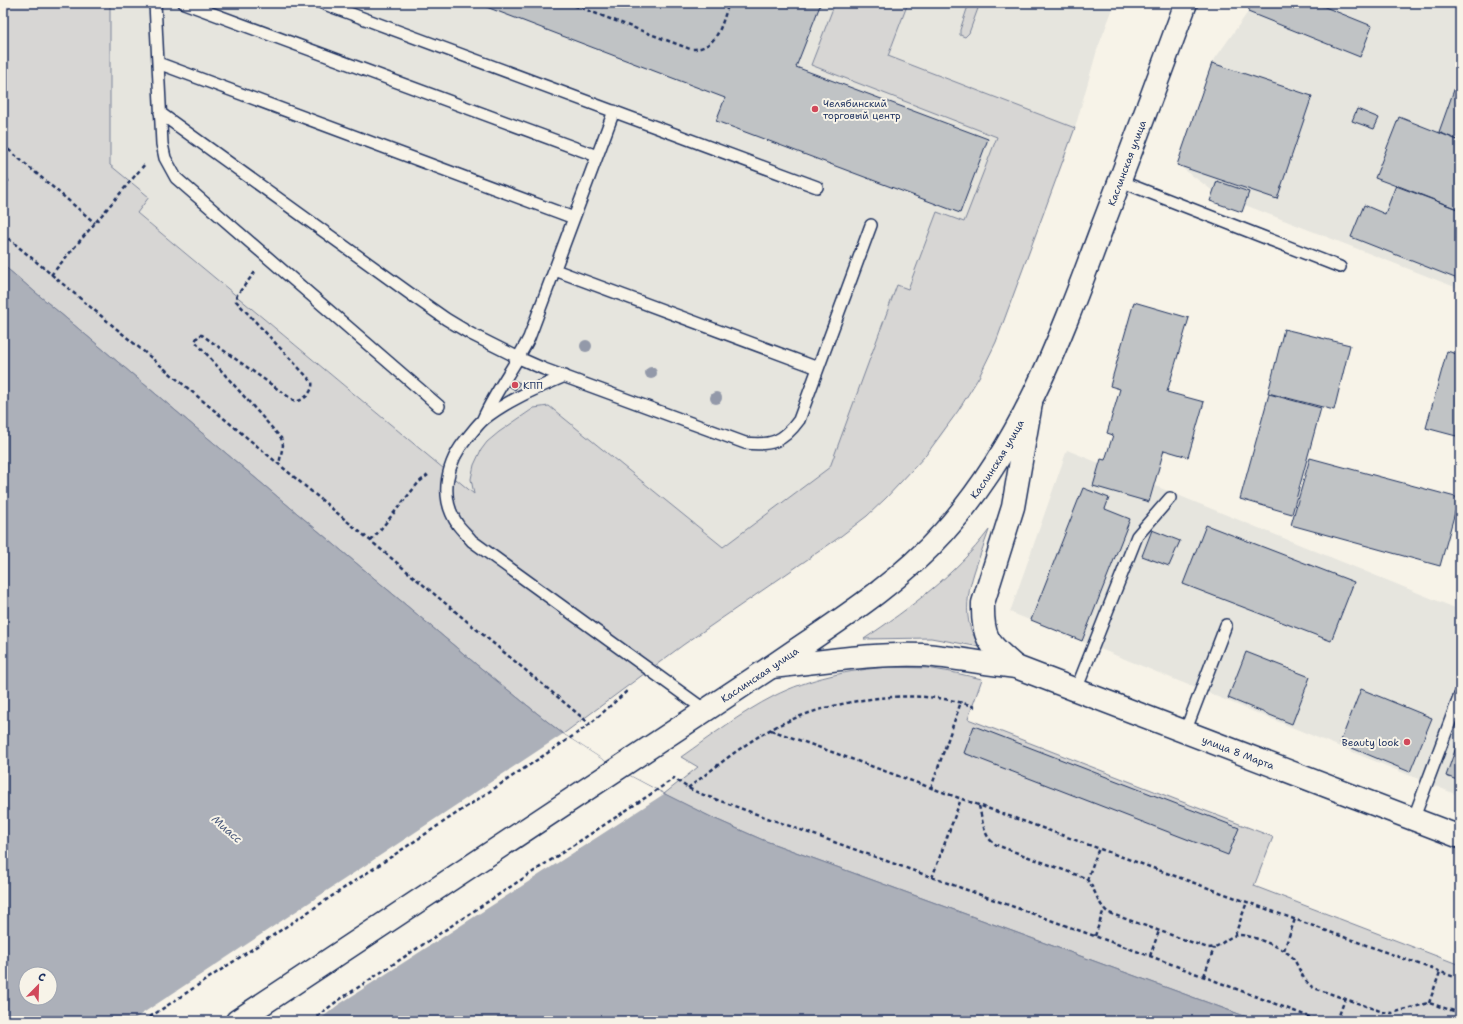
<svg xmlns="http://www.w3.org/2000/svg" width="1463" height="1024" viewBox="0 0 1463 1024" font-family="'Shantell Sans',sans-serif">
  <style>
    .built { fill: #e6e5de }
    .green { fill: #d7d6d4; stroke: #798299 }
    .water { fill: #acb0b9; stroke: #727c95; fill-rule: evenodd }
    .pier { fill: #f7f3e8 }
    .building { fill: #c0c3c5; stroke: #1b2f5e }
    .lines { fill: none; stroke-linecap: round; stroke-linejoin: round }
    .service-casing { stroke: #1b2f5e; stroke-width: 14 }
    .minor-casing { stroke: #1b2f5e; stroke-width: 25 }
    .secondary-casing { stroke: #1b2f5e; stroke-width: 25 }
    .path { stroke: #1b2f5e; stroke-width: 2.5; stroke-dasharray: 4 3; stroke-linecap: butt }
    .service { stroke: #f7f3e8; stroke-width: 11 }
    .minor { stroke: #f7f3e8; stroke-width: 22 }
    .secondary { stroke: #f7f3e8; stroke-width: 22 }
    .tree { fill: #9399a9 }
    .poi-dot { fill: #d1495b; stroke: #f7f3e8; stroke-width: 1.5 }
    .labels { text-anchor: middle; stroke-width: 4; stroke-linejoin: round; paint-order: stroke }
    .poi-label { font-size: 10px; fill: #1b2f5e; stroke: #f7f3e8; text-anchor: start }
    .street-label { font-size: 10px; fill: #1b2f5e; stroke: #f7f3e8 }
    .water-label { font-size: 11px; font-style: italic; fill: #465679; stroke: #f7f3e8 }
  </style>
  <rect width="100%" height="100%" fill="#f7f3e8"/>
  <filter id="ink" filterUnits="userSpaceOnUse"><feTurbulence type="fractalNoise" baseFrequency=".025" numOctaves="2"/><feDisplacementMap in="SourceGraphic" scale="8" xChannelSelector="R" yChannelSelector="G"/><feConvolveMatrix kernelMatrix="1 2 1 2 8 2 1 2 1" color-interpolation-filters="sRGB"/></filter>
  <g filter="url(#ink)">
    <!-- built -->
    <path class="built" d="M 110,3 L 1115,3 L 1097,50 L 1075,128 L 996,342 L 979,377 L 942,435 L 926,455 L 898,486 L 867,516 L 837,539 L 769,585 L 549,406 L 534,408 L 499,432 L 487,442 L 471,479 L 475,495 L 140,215 L 136,212 L 149,197 L 110,165 Z
      M 1251,3 L 1460,3 L 1460,289 L 1217,194 L 1178,165 L 1212,63 L 1248,12 Z
      M 1067,450 L 1460,610 L 1460,796 L 1010,612 Z"/>
    <!-- green -->
    <path class="green" d="M 3,3 L 110,3 L 110,165 L 149,197 L 137,213 L 474,494 L 471,479 L 474,465 L 481,450 L 487,442 L 499,432 L 534,408 L 549,406 L 723,547 L 830,467 L 897,285 L 908,289 L 937,212 L 964,222 L 997,137 L 811,65 L 835,3 L 908,3 L 888,56 L 1075,128 L 996,342 L 979,377 L 958,411 L 926,455 L 886,498 L 867,516 L 837,539 L 683,645 L 563,734 L 477,665 L 3,265 Z
      M 969,3 L 980,3 L 969,33 L 965,37 L 960,35 L 960,30 Z
      M 989,530 C 979,561 961,595 970,627 C 972,634 977,641 980,647 L 931,638 L 864,639 C 910,608 955,575 989,530 Z
      M 889,667 L 927,668 L 951,672 L 982,679 L 968,719 L 1273,837 L 1254,886 L 1460,965 L 1460,1021 L 1258,1021 L 763,840 L 713,818 L 664,794 L 698,767 L 681,757 C 711,736 741,713 774,696 C 810,678 849,670 889,667 Z"/>
    <!-- water -->
    <path class="water" d="M 3,265 L 477,665 L 563,734 L 617,769 L 657,790 L 713,818 L 763,840 L 1258,1021 L 3,1021 ZM 26,974 L 50,974 L 50,998 L 26,998 Z"/>
    <!-- pier -->
    <path class="pier" d="M 563,734 L 617,769 L 664,794 L 338,1005 L 318,1021 L 131,1021 Z"/>
    <!-- building -->
    <path class="building" d="M 476,3 L 821,3 L 796,67 L 988,139 L 960,213 L 716,121 L 725,98 Z
      M 1251,3 L 1315,3 L 1372,26 L 1360,57 L 1248,12 Z
      M 1212,63 L 1312,96 L 1277,199 L 1177,165 Z
      M 1460,73 L 1460,141 L 1439,132 Z
      M 1357,109 L 1379,118 L 1374,129 L 1352,121 Z
      M 1399,117 L 1460,141 L 1460,210 L 1375,178 Z
      M 1217,181 L 1249,192 L 1242,212 L 1210,201 Z
      M 1396,185 L 1460,210 L 1460,280 L 1351,237 L 1364,205 L 1385,214 Z
      M 1134,302 L 1189,318 L 1167,392 L 1204,402 L 1188,457 L 1164,450 L 1149,502 L 1093,486 L 1101,459 L 1105,460 L 1113,435 L 1107,433 L 1120,389 L 1110,386 Z
      M 1284,329 L 1350,345 L 1334,410 L 1268,393 Z
      M 1447,351 L 1460,355 L 1460,437 L 1426,428 Z
      M 513,380 L 520,383 L 515,390 L 509,386 Z
      M 1269,394 L 1321,408 L 1292,514 L 1240,499 Z
      M 1310,458 L 1459,498 L 1440,566 L 1291,525 Z
      M 1083,488 L 1109,498 L 1105,509 L 1130,519 L 1082,641 L 1031,620 Z
      M 1206,525 L 1354,582 L 1331,641 L 1183,584 Z
      M 1152,530 L 1180,541 L 1169,566 L 1142,556 Z
      M 1246,652 L 1310,677 L 1292,724 L 1228,698 Z
      M 1361,689 L 1432,718 L 1410,772 L 1340,743 Z
      M 974,726 L 1239,828 L 1228,855 L 964,753 Z
      M 1460,736 L 1460,781 L 1446,776 Z"/>
    <g class="lines">
      <defs>
        <path id="service" d="M 155,3 L 162,144 L 165,158 L 176,178 L 439,406
          M 184,3 L 597,156
          M 322,3 L 817,187
          M 158,63 L 574,218
          M 160,113 L 416,298 L 446,319 L 471,334 L 519,358 L 544,369 L 745,443 C 771,446 783,442 799,420 L 871,225
          M 1120,181 L 1340,267
          M 555,270 L 818,368
          M 565,376 C 537,388 508,400 484,419 C 478,424 473,431 468,437 C 447,461 438,496 458,525 C 462,530 467,535 472,541 L 705,710
          M 483,419 C 496,390 515,366 529,338 L 614,111
          M 1076,690 L 1137,536 L 1170,498
          M 1185,732 L 1226,625
          M 1413,820 L 1460,695"/>
        <g id="minor">
          <path d="M 771,667 C 821,662 872,653 923,655 C 954,657 985,664 1016,667 C 989,644 982,640 983,603 L 1013,507 L 1031,403"/>
          <path id="s1" d="M 1016,667 L 1460,837"/>
        </g>
        <g id="secondary">
          <path id="s2" d="M 237,1021 L 771,667 C 830,626 895,587 943,533 C 1021,447 1061,337 1101,230 C 1130,155 1158,79 1186,3"/>
        </g>
      </defs>
      <!-- service casing -->
      <use href="#service" class="service-casing"/>
      <!-- minor casing -->
      <use href="#minor" class="minor-casing"/>
      <!-- secondary casing -->
      <use href="#secondary" class="secondary-casing"/>
      <!-- path -->
      <path class="path" d="M 568,3 L 690,49 C 718,50 721,25 729,3
        M 3,145 L 95,223
        M 3,172 L 8,181 L 7,185 L 3,187
        M 3,234 L 590,724
        M 255,272 L 237,295 L 236,301 L 312,382 C 314,390 305,400 297,401 L 293,400 L 202,335 L 199,335 L 195,341 L 281,438 L 283,445 L 279,464
        M 51,275 L 145,164
        M 371,541 L 419,482 L 428,475
        M 771,730 L 1460,979
        M 688,788 C 712,770 736,750 761,735 C 816,701 914,684 975,707
        M 931,788 L 961,702
        M 979,806 C 983,821 983,840 999,846 L 1085,878 C 1096,887 1096,904 1109,913 L 1208,948 C 1222,948 1227,935 1239,935 C 1249,934 1287,949 1293,958 C 1300,968 1302,981 1314,988 L 1383,1012 L 1392,1013 L 1429,1003 L 1460,1013
        M 932,878 L 961,799
        M 1087,880 L 1099,848
        M 1235,935 L 1247,902
        M 1095,936 L 1104,909
        M 1284,950 L 1295,919
        M 1150,956 L 1159,931
        M 1204,976 L 1214,948
        M 1429,1003 L 1440,972
        M 144,1021 L 570,738 L 590,724 L 627,691
        M 311,1021 L 336,1002 L 657,790 L 674,778 L 688,788 L 701,794 L 1150,956 L 1320,1021
        M 1337,1021 L 1345,999"/>
      <!-- service -->
      <use href="#service" class="service"/>
      <!-- minor -->
      <use href="#minor" class="minor"/>
      <!-- secondary -->
      <use href="#secondary" class="secondary"/>
    </g>
    <!-- trees -->
    <g class="tree">
      <circle cx="586" cy="346" r="6"/>
      <circle cx="651" cy="373" r="6"/>
      <circle cx="716" cy="398" r="6"/>
    </g>
  </g>
  <!-- markers -->
  <g class="poi-dot">
    <circle cx="815" cy="109" r="4"/>
    <circle cx="515" cy="385" r="4"/>
    <circle cx="1407" cy="742" r="4"/>
  </g>
  <g class="labels">
    <!-- poi labels -->
    <g class="poi-label">
      <text x="823" y="107">Челябинский<tspan x="823" dy="12">торговый центр</tspan></text>
      <text x="523" y="389">КПП</text>
      <text x="1399" y="746" text-anchor="end">Beauty look</text>
    </g>
    <!-- street labels -->
    <g class="street-label">
      <text dy="4" stroke="none"><textPath href="#s2" startOffset="1275">Каслинская улица</textPath></text>
      <text dy="4" stroke="none"><textPath href="#s2" startOffset="951">Каслинская улица</textPath></text>
      <text dy="4" stroke="none"><textPath href="#s2" startOffset="627">Каслинская улица</textPath></text>
      <text dy="4" stroke="none"><textPath href="#s1" startOffset="238">улица 8 Марта</textPath></text>
    </g>
    <!-- water labels -->
    <g class="water-label">
      <text transform="translate(227 829) rotate(41)" y="4">Миасс</text>
    </g>
  </g>
  <!-- margin -->
  <rect width="1463" height="1024" fill="none" stroke="#f7f3e8" stroke-width="16"/>
  <rect x="8" y="8" width="1447" height="1008" fill="none" stroke="#1b2f5e" stroke-width="1.5" filter="url(#ink)"/>
  <!-- north arrow -->
  <g transform="translate(38 986) rotate(23)"><circle r="19" fill="#f7f3e8" stroke="#9fa5b1"/>
  <path d="M0-3L7 15L0 10L-7 15Z" fill="#d1495b"/>
  <text y="-6" font-size="11" font-weight="bold" text-anchor="middle" fill="#1b2f5e">С</text>
  </g>
</svg>
